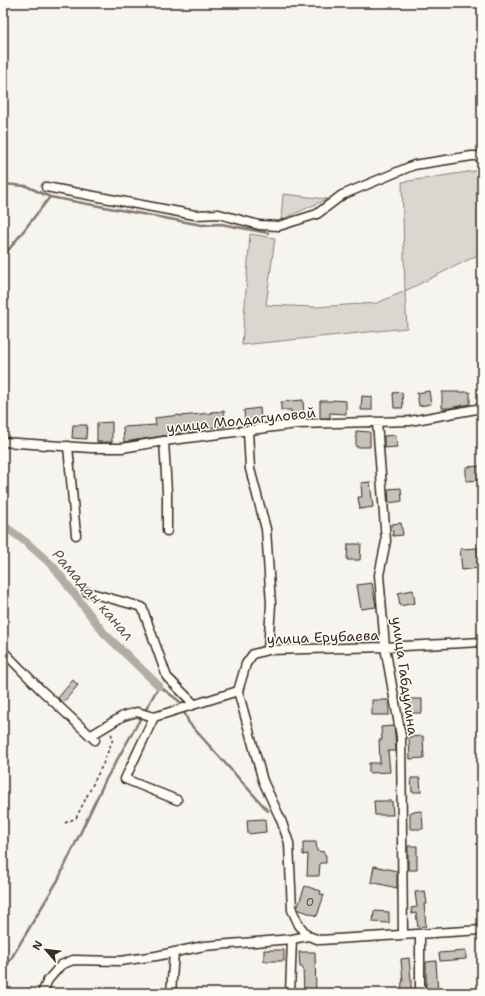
<svg xmlns="http://www.w3.org/2000/svg" width="485" height="996" viewBox="0 0 485 996" font-family="'Shantell Sans',sans-serif">
  <style>
    .green { fill: #dad6d0; stroke: #8a8077 }
    .lines { fill: none; stroke-linecap: round; stroke-linejoin: round }
    .stream { stroke: #84786e; stroke-width: 2.5 }
    .canal { stroke: #b4aca4; stroke-width: 8 }
    .building { fill: #c7c1bb; stroke: #3b2a1e }
    .street-casing { stroke: #3b2a1e; stroke-width: 11 }
    .path { stroke: #3b2a1e; stroke-width: 1.5; stroke-dasharray: 3 3; stroke-linecap: butt }
    .street { stroke: #fdfcf7; stroke-width: 8 }
    .labels { text-anchor: middle; stroke-width: 3; stroke-linejoin: round; paint-order: stroke }
    .number-label { font-size: 12px; fill: #5e5045 }
    .street-label { font-size: 14px; fill: #3b2a1e; stroke: #fdfcf7 }
    .water-label { font-size: 15px; font-style: italic; fill: #65584d; stroke: #fdfcf7 }
  </style>
  <rect width="100%" height="100%" fill="#f5f4ee"/>
  <filter id="ink" filterUnits="userSpaceOnUse"><feTurbulence type="fractalNoise" baseFrequency=".025" numOctaves="2"/><feDisplacementMap in="SourceGraphic" scale="8" xChannelSelector="R" yChannelSelector="G"/><feConvolveMatrix kernelMatrix="1 2 1 2 8 2 1 2 1" color-interpolation-filters="sRGB"/></filter>
  <g filter="url(#ink)">
    <!-- green -->
    <path class="green" d="M 481,170 L 482,177 L 482,253 L 405,291 L 407,328 L 242,345 L 250,234 L 275,238 L 266,305 L 315,307 L 377,303 L 405,291 L 402,182 Z
      M 283,194 L 327,199 L 281,220 Z"/>
    <g class="lines">
      <!-- stream -->
      <path class="stream" d="M 3,184 L 26,186 L 50,197
        M 3,257 L 50,197 L 202,225 L 221,224 L 268,233
        M 3,972 L 58,880 L 105,781 L 159,686 L 179,701 L 189,723 L 268,811"/>
      <!-- canal -->
      <path class="canal" d="M 3,525 L 26,542 L 53,566 L 104,633 L 159,686"/>
    </g>
    <!-- building -->
    <path class="building" d="M 429,391 L 431,404 L 419,406 L 417,393 Z
      M 402,392 L 403,408 L 394,408 L 393,393 Z
      M 442,392 L 470,392 L 470,404 L 449,408 L 442,408 Z
      M 362,396 L 372,397 L 372,410 L 361,410 Z
      M 303,400 L 304,418 L 291,419 L 291,410 L 281,410 L 281,402 Z
      M 333,400 L 346,401 L 346,414 L 330,413 L 330,418 L 320,418 L 320,401 L 333,401 Z
      M 260,408 L 261,423 L 245,425 L 244,410 Z
      M 224,411 L 226,426 L 182,430 L 182,433 L 124,442 L 123,427 L 156,425 L 155,418 L 180,415 L 180,416 L 212,413 L 211,412 Z
      M 112,422 L 112,442 L 97,442 L 97,423 Z
      M 73,425 L 87,425 L 86,439 L 72,438 Z
      M 356,431 L 370,432 L 370,447 L 356,447 Z
      M 396,435 L 397,447 L 384,448 L 384,436 Z
      M 482,466 L 482,480 L 466,481 L 466,467 Z
      M 370,482 L 373,507 L 360,509 L 358,497 L 362,497 L 361,483 Z
      M 401,488 L 402,501 L 389,503 L 388,489 Z
      M 401,523 L 403,535 L 393,536 L 392,524 Z
      M 348,544 L 361,544 L 360,560 L 347,560 Z
      M 478,548 L 479,568 L 462,570 L 460,549 Z
      M 372,583 L 376,607 L 361,609 L 357,585 Z
      M 413,590 L 415,603 L 400,606 L 398,593 Z
      M 73,680 L 78,685 L 63,703 L 58,698 Z
      M 409,699 L 422,699 L 422,713 L 409,713 Z
      M 372,700 L 389,700 L 389,715 L 372,715 Z
      M 394,726 L 395,734 L 396,751 L 388,751 L 390,772 L 369,773 L 369,763 L 380,763 L 379,740 L 382,740 L 381,727 Z
      M 423,736 L 424,758 L 410,759 L 409,737 Z
      M 411,778 L 420,778 L 421,792 L 412,792 Z
      M 374,801 L 392,801 L 393,815 L 375,815 Z
      M 422,811 L 423,829 L 410,829 L 410,812 Z
      M 265,819 L 266,832 L 248,834 L 247,820 Z
      M 303,842 L 316,842 L 317,851 L 324,852 L 324,854 L 326,855 L 326,863 L 320,863 L 319,876 L 307,876 L 308,854 L 303,855 Z
      M 408,846 L 417,846 L 417,870 L 408,870 Z
      M 374,866 L 397,871 L 397,888 L 371,882 Z
      M 305,886 L 321,891 L 320,894 L 324,895 L 317,916 L 297,909 Z
      M 425,891 L 427,904 L 424,904 L 426,926 L 418,927 L 416,913 L 412,914 L 411,908 L 417,907 L 415,892 Z
      M 374,911 L 389,912 L 389,923 L 373,922 Z
      M 264,950 L 284,950 L 284,961 L 264,961 Z
      M 466,951 L 466,959 L 440,961 L 439,953 Z
      M 299,952 L 315,952 L 316,993 L 304,993 L 303,967 L 300,967 Z
      M 409,958 L 411,980 L 411,993 L 401,993 L 402,982 L 403,982 L 401,959 Z
      M 436,961 L 438,993 L 426,993 L 426,962 Z"/>
    <g class="lines">
      <defs>
        <path id="street" d="M 46,187 L 195,215 L 219,214 L 259,225 L 279,226 L 317,214 L 342,195 L 414,165 L 472,156 L 482,156
          M 377,422 L 386,541 L 379,575 L 385,647 L 401,736 L 403,935
          M 248,431 L 250,469 L 266,529 L 271,604 L 268,650
          M 164,441 L 167,492 L 167,531
          M 3,442 L 91,448 L 122,448 L 164,441 L 297,424 L 410,421 L 482,408
          M 68,446 L 76,535
          M 87,592 L 142,607 L 167,677 L 194,704
          M 3,651 L 39,688 L 95,740
          M 238,691 L 246,664 L 253,654 L 268,650 L 385,647 L 482,642
          M 154,717 L 125,779 L 177,800
          M 90,736 L 123,716 L 137,712 L 154,717 L 238,691 L 263,781 L 281,820 L 289,843 L 292,910 L 299,925 L 308,936
          M 42,993 L 48,980 L 61,965 L 73,960 L 120,961 L 156,956 L 204,946 L 292,939 L 308,936 L 320,940 L 482,930
          M 171,993 L 174,952
          M 290,993 L 292,939
          M 420,993 L 420,934"/>
      </defs>
      <!-- street casing -->
      <use href="#street" class="street-casing"/>
      <!-- path -->
      <path class="path" d="M 65,823 L 76,818 L 103,764 L 113,739 L 111,733"/>
      <!-- street -->
      <use href="#street" class="street"/>
    </g>
  </g>
  <g class="labels">
    <!-- number labels -->
    <g class="number-label">
      <text x="310" y="906">0</text>
    </g>
    <!-- street labels -->
    <g class="street-label">
      <text transform="translate(241 420) rotate(-6)" y="5">улица Молдагуловой</text>
      <text transform="translate(323 637) rotate(-2)" y="5">улица Ерубаева</text>
      <text transform="translate(405 676) rotate(82)" y="5">улица Габдулина</text>
    </g>
    <!-- water labels -->
    <g class="water-label">
      <text transform="translate(93 595) rotate(49)" y="5">Рамадан канал</text>
    </g>
  </g>
  <!-- margin -->
  <rect width="485" height="996" fill="none" stroke="#fdfcf7" stroke-width="16"/>
  <rect x="8" y="8" width="469" height="980" fill="none" stroke="#3b2a1e" stroke-width="1.5" filter="url(#ink)"/>
  <!-- north arrow -->
  <g transform="translate(46 950) rotate(298)" stroke="#fdfcf7" stroke-width="3" paint-order="stroke">
  <path d="M0-3L7 15L0 10L-7 15Z" fill="#3b2a1e"/>
  <text y="-6" font-size="11" font-weight="bold" text-anchor="middle" fill="#3b2a1e">N</text>
  </g>
</svg>
